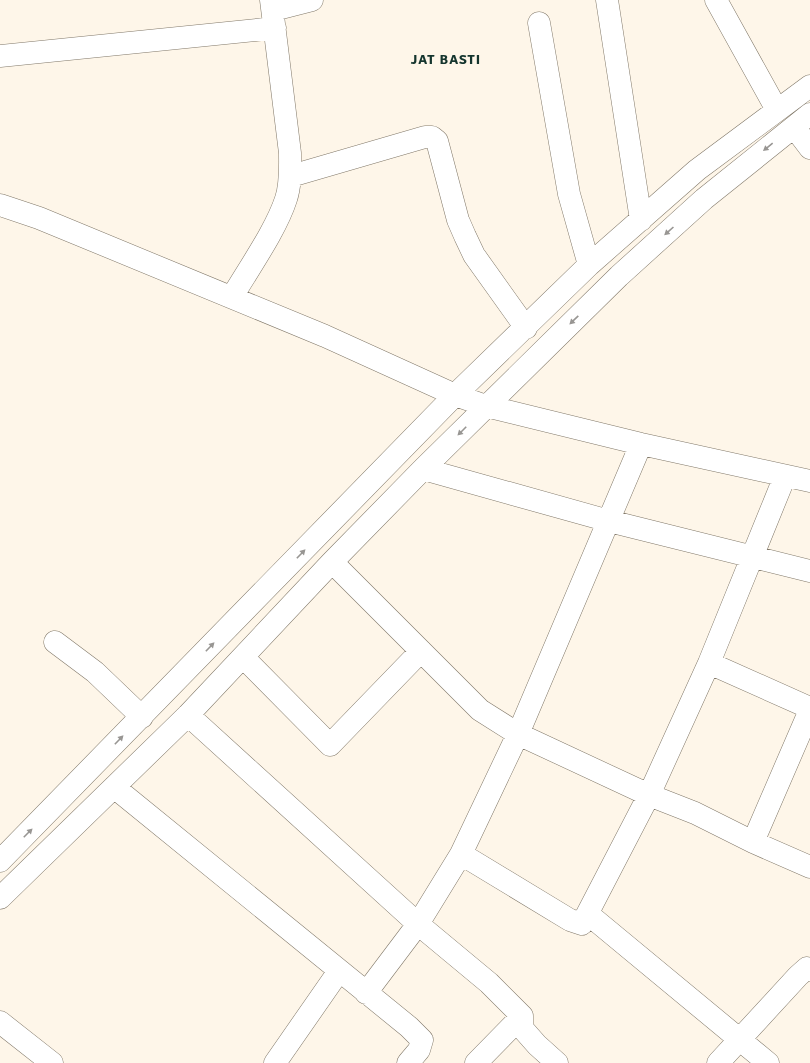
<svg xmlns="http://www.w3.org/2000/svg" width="810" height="1063" viewBox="0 0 810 1063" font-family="Signika,sans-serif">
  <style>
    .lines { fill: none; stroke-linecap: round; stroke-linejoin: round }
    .minor-casing { stroke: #817869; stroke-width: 23 }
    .minor { stroke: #fff; stroke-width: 22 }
    .oneway { fill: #989693 }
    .labels { text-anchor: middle; stroke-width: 3.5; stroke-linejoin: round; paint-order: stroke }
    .district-label { font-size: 14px; font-weight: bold; letter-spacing: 1px; fill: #15352e; stroke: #fef6e9 }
  </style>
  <rect width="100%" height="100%" fill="#fef6e9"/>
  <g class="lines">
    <defs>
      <path id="minor" d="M 607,0 L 641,220
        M 716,0 L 777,110
        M 273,10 L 312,0
        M 539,23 L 569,194 L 589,265
        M 0,56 L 275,28
        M 794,127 L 810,148
        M 291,176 L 425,137 L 432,137 L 437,141 L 458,220 L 465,236 L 474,255 L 526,328
        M 0,205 L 39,218 L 325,336 L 455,395 L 486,406 L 641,444 L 810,481
        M 232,297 C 249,268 276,230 286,199 C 291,184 290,168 290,153 L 271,0
        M 423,469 L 609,521 L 810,571
        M 332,562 L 480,710 L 518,734 L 649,795 L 695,813 L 753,842 L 810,867
        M 55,642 L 95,672 L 142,717
        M 243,657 L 330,745 L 421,651
        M 709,663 L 810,708
        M 188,715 L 418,924 L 489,983 L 522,1016 L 522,1028 L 537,1045 L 557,1063
        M 114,787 L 409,1027 L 422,1040 L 419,1050 L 408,1063
        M 753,842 L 810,710
        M 461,854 L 570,920 L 582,924 L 649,795 L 709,663 L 785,476
        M 0,861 L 455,395 L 589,265 L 697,170 L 810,86
        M 0,898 L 188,715 L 332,562 L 423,469 L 619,276 L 704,199 L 810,114
        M 588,914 L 768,1063
        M 366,993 L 418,924 L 461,854 L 518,734 L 641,444
        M 0,1022 L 52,1063
        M 275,1063 L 339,971
        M 476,1063 L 522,1016
        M 718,1063 L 798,976 L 807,968 L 810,970"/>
    </defs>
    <!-- minor casing -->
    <use href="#minor" class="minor-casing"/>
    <!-- minor -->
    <use href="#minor" class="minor"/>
  </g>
  <!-- one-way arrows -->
  <defs><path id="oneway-solid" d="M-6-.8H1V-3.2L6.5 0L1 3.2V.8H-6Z"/></defs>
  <g class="oneway">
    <use href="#oneway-solid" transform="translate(768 147) rotate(141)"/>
    <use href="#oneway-solid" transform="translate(669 231) rotate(138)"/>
    <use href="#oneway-solid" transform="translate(574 320) rotate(136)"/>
    <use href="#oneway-solid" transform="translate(462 431) rotate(135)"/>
    <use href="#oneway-solid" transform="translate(301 554) rotate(-46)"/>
    <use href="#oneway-solid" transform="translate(210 647) rotate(-46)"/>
    <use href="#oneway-solid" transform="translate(119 740) rotate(-46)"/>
    <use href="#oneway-solid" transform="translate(28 833) rotate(-45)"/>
  </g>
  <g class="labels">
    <!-- district labels -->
    <g class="district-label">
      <text x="446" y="64">JAT BASTI</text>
    </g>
  </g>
</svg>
